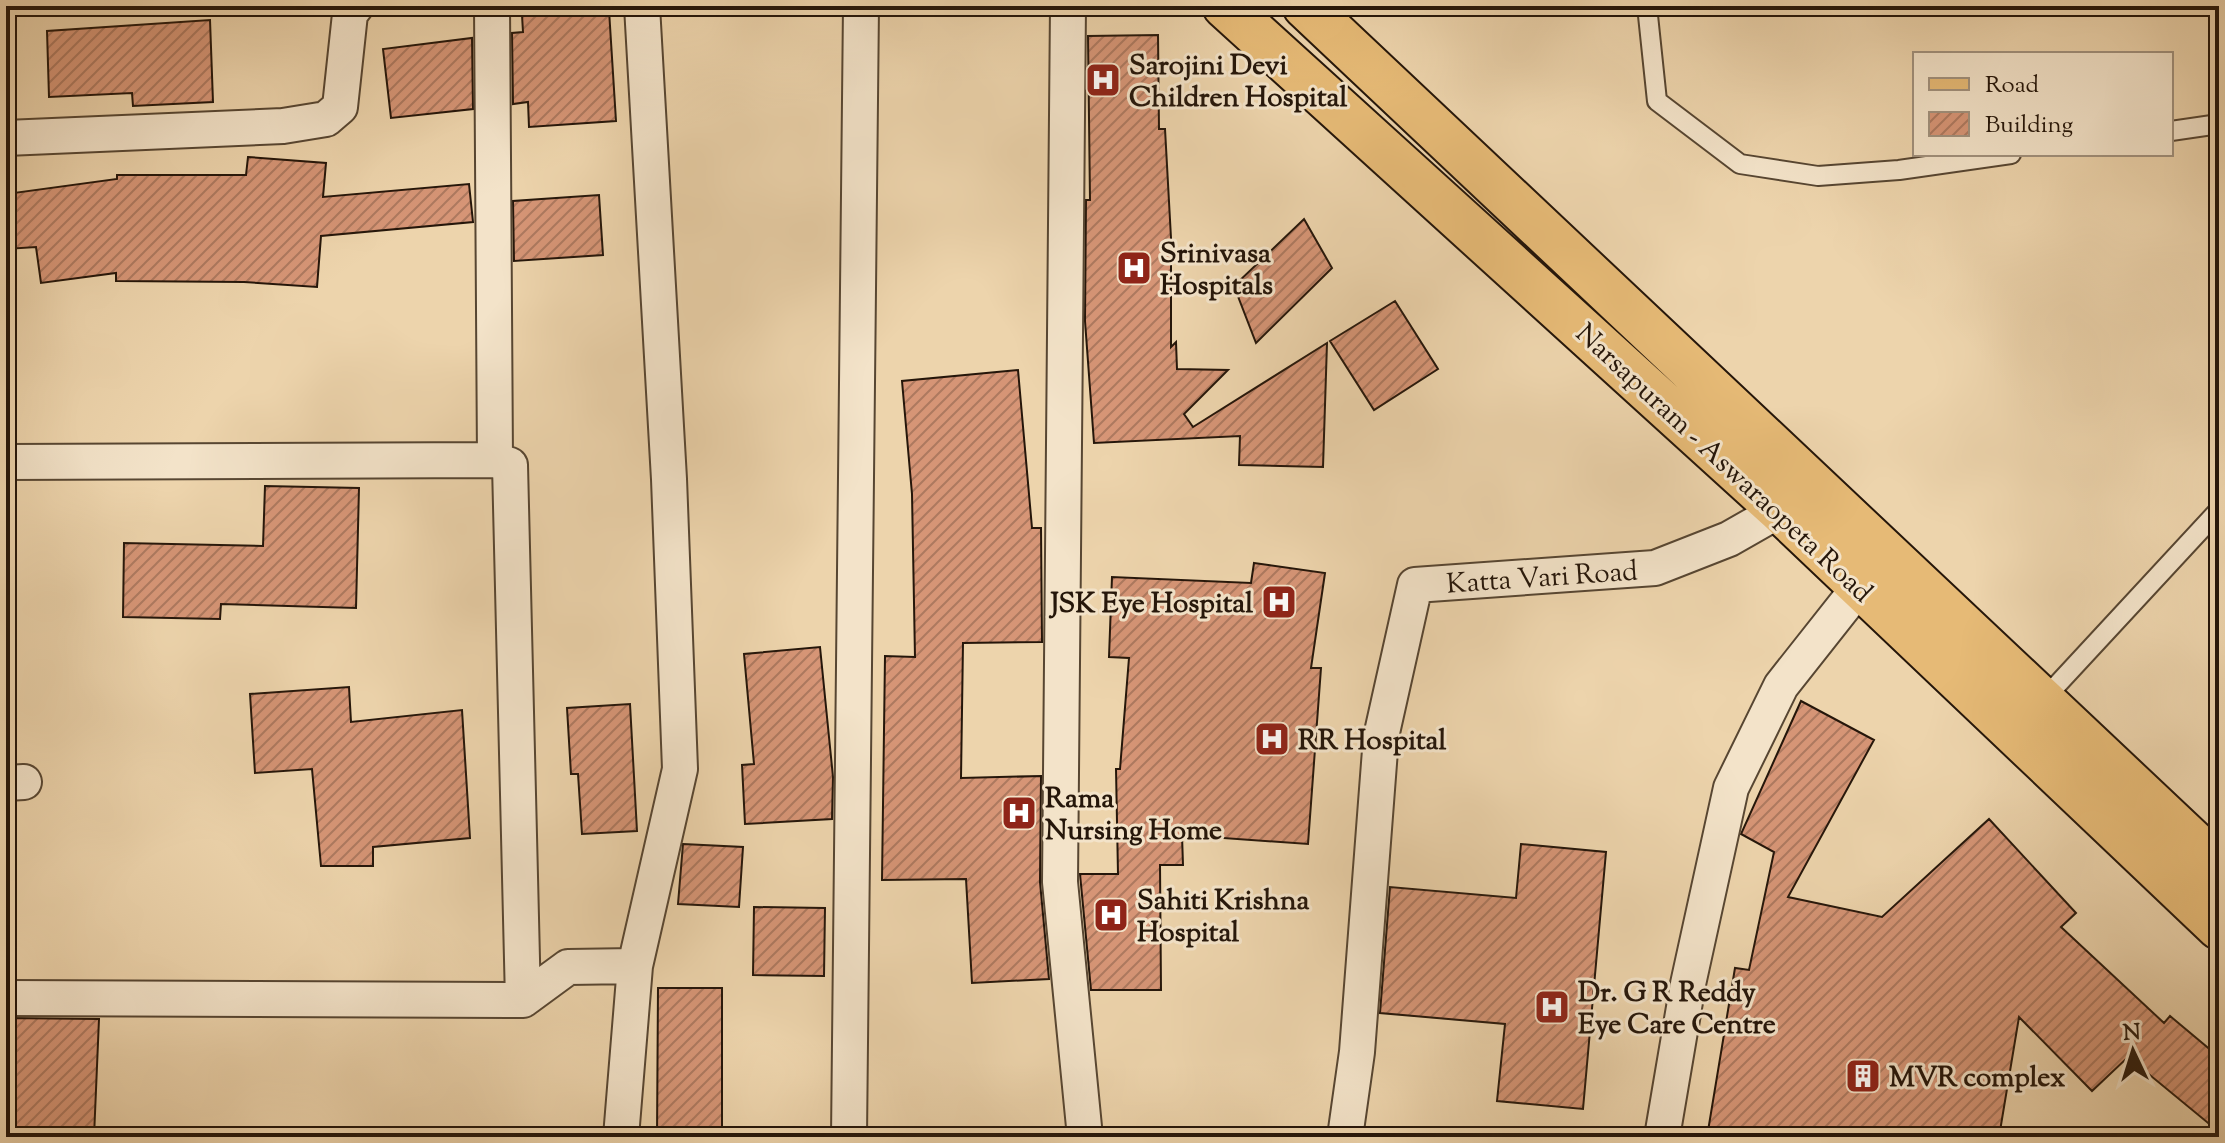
<svg xmlns="http://www.w3.org/2000/svg" width="2225" height="1143" viewBox="0 0 2225 1143" font-family="'Sorts Mill Goudy',serif">
  <style>
    .building { fill: url(#building-hatch); stroke: #25160a; stroke-width: 2 }
    .lines { fill: none; stroke-linecap: round; stroke-linejoin: round }
    .service-casing { stroke: #574632; stroke-width: 22 }
    .minor-casing { stroke: #574632; stroke-width: 38 }
    .primary-casing { stroke: #25160a; stroke-width: 48 }
    .service { stroke: #f3e3c9; stroke-width: 18 }
    .minor { stroke: #f3e3c9; stroke-width: 34 }
    .primary { stroke: #e6ba76; stroke-width: 44 }
    .labels { text-anchor: middle; stroke-width: 6; stroke-linejoin: round; paint-order: stroke }
    .poi-label { font-size: 28px; font-weight: bold; fill: #25160a; stroke: #f3e3c9; text-anchor: start }
    .street-label { font-size: 28px; fill: #25160a; stroke: #f3e3c9 }
  </style>
  <defs>
    <pattern id="building-hatch" width="6" height="6" patternUnits="userSpaceOnUse" patternTransform="scale(2)"><rect width="6" height="6" fill="#d69576"/><path d="M-1 1l2-2M0 6l6-6M5 7l2-2" fill="none" stroke="#ad795f"/></pattern>
  </defs>
  <rect width="100%" height="100%" fill="#edd4ac"/>
  <filter id="stains"><feTurbulence type="fractalNoise" baseFrequency=".0025" numOctaves="4"/><feColorMatrix values="0 0 0 0 .2 0 0 0 0 .09 0 0 0 0 .02 0 0 0 .5 -.17"/></filter>
  <radialGradient id="worn" r=".72"><stop offset=".6" stop-color="#630" stop-opacity="0"/><stop offset="1" stop-color="#630" stop-opacity=".3"/></radialGradient>
  <!-- building -->
  <path class="building" d="M 609,10 L 616,121 L 529,127 L 528,102 L 513,104 L 512,33 L 523,32 L 522,15 Z
    M 210,20 L 213,102 L 133,106 L 132,93 L 49,97 L 47,31 Z
    M 1158,35 L 1159,129 L 1165,129 L 1171,238 L 1171,347 L 1176,342 L 1177,369 L 1228,370 L 1184,414 L 1193,427 L 1327,343 L 1323,467 L 1239,465 L 1240,436 L 1094,443 L 1085,321 L 1086,200 L 1090,200 L 1088,36 Z
    M 472,38 L 473,109 L 391,118 L 383,49 Z
    M 248,157 L 326,163 L 323,197 L 469,184 L 473,222 L 321,236 L 317,287 L 244,282 L 116,281 L 116,273 L 41,283 L 36,247 L 6,249 L 6,194 L 117,179 L 117,175 L 246,175 Z
    M 599,195 L 603,255 L 514,261 L 513,201 Z
    M 1304,219 L 1332,268 L 1256,343 L 1234,286 Z
    M 1395,301 L 1438,369 L 1374,410 L 1330,341 Z
    M 1018,370 L 1032,528 L 1041,528 L 1042,642 L 963,643 L 961,778 L 1041,776 L 1040,882 L 1049,979 L 972,983 L 966,879 L 882,880 L 885,656 L 915,657 L 912,494 L 902,381 Z
    M 265,486 L 359,488 L 356,608 L 221,604 L 220,619 L 123,617 L 124,543 L 263,546 Z
    M 1254,563 L 1325,573 L 1311,668 L 1321,668 L 1308,844 L 1182,835 L 1183,865 L 1160,865 L 1161,990 L 1091,990 L 1080,874 L 1118,874 L 1116,769 L 1120,769 L 1129,658 L 1109,657 L 1112,577 L 1251,583 Z
    M 820,647 L 833,777 L 832,819 L 745,824 L 742,765 L 754,764 L 744,654 Z
    M 349,687 L 351,722 L 462,710 L 470,838 L 373,847 L 373,866 L 321,866 L 312,769 L 255,773 L 250,694 Z
    M 1801,701 L 1874,740 L 1788,897 L 1882,917 L 1989,819 L 2076,913 L 2061,927 L 2164,1023 L 2170,1016 L 2219,1057 L 2219,1132 L 2128,1057 L 2092,1091 L 2019,1017 L 1999,1137 L 1707,1137 L 1735,968 L 1749,970 L 1774,852 L 1741,834 Z
    M 630,704 L 637,831 L 582,834 L 578,774 L 571,774 L 567,708 Z
    M 683,844 L 743,847 L 739,907 L 678,904 Z
    M 1521,844 L 1606,852 L 1583,1109 L 1497,1101 L 1505,1024 L 1380,1013 L 1390,887 L 1516,898 Z
    M 754,907 L 825,908 L 824,976 L 753,975 Z
    M 658,988 L 722,988 L 722,1137 L 657,1137 Z
    M 6,1018 L 99,1019 L 94,1137 L 6,1137 Z"/>
  <g class="lines">
    <defs>
      <path id="service" d="M 1647,6 L 1657,101 L 1740,164 L 1818,176 L 1899,170 L 2011,154
        M 2171,131 L 2219,124
        M 2043,700 L 2219,510"/>
      <path id="minor" d="M 492,6 L 495,460
        M 1068,6 L 1060,882 L 1085,1137
        M 6,138 L 283,126 L 326,119 L 340,107 L 350,14 L 356,6
        M 6,462 L 495,460 L 510,465 L 523,1000
        M 6,783 L 24,782
        M 6,998 L 523,1000 L 568,967 L 635,966
        M 621,1137 L 635,966 L 680,769 L 669,479 L 642,6
        M 849,1137 L 861,6
        M 1345,1137 L 1357,1052 L 1381,737 L 1415,585 L 1655,568 L 1729,539 L 1780,510
        M 1662,1137 L 1688,984 L 1731,788 L 1781,686 L 1860,586"/>
      <path id="primary" d="M 1225,6 L 1780,510 L 2219,927
        M 1305,6 L 2219,867"/>
    </defs>
    <!-- service casing -->
    <use href="#service" class="service-casing"/>
    <!-- minor casing -->
    <use href="#minor" class="minor-casing"/>
    <!-- primary casing -->
    <use href="#primary" class="primary-casing"/>
    <!-- service -->
    <use href="#service" class="service"/>
    <!-- minor -->
    <use href="#minor" class="minor"/>
    <!-- primary -->
    <use href="#primary" class="primary"/>
  </g>
  <!-- icons -->
  <defs>
    <symbol id="hospital-square" viewBox="-11 -11 22 22"><rect x="-9" y="-9" width="18" height="18" rx="4" fill="#8f2418" stroke="#f3e3c9"/><path d="M-5-5h3v3.5h4V-5h3V5h-3V1.5h-4V5h-3Z" fill="#fff"/></symbol>
    <symbol id="building-square" viewBox="-11 -11 22 22"><rect x="-9" y="-9" width="18" height="18" rx="4" fill="#8f2418" stroke="#f3e3c9"/><path d="M-4-6H4V6H1V3H-1V6H-4ZM-2.5-4.3h1.7v1.8h-1.7ZM.8-4.3h1.7v1.8H.8ZM-2.5-1h1.7V.8h-1.7ZM.8-1h1.7V.8H.8Z" fill="#fff"/></symbol>
  </defs>
  <g fill-rule="evenodd">
    <use href="#hospital-square" x="1083" y="60" width="40" height="40"/>
    <use href="#hospital-square" x="1114" y="248" width="40" height="40"/>
    <use href="#hospital-square" x="1259" y="582" width="40" height="40"/>
    <use href="#hospital-square" x="1252" y="719" width="40" height="40"/>
    <use href="#hospital-square" x="999" y="793" width="40" height="40"/>
    <use href="#hospital-square" x="1091" y="895" width="40" height="40"/>
    <use href="#hospital-square" x="1532" y="987" width="40" height="40"/>
    <use href="#building-square" x="1843" y="1056" width="40" height="40"/>
  </g>
  <g class="labels">
    <!-- poi labels -->
    <g class="poi-label">
      <text x="1129" y="74">Sarojini Devi<tspan x="1129" dy="32">Children Hospital</tspan></text>
      <text x="1160" y="262">Srinivasa<tspan x="1160" dy="32">Hospitals</tspan></text>
      <text x="1253" y="612" text-anchor="end">JSK Eye Hospital</text>
      <text x="1298" y="749">RR Hospital</text>
      <text x="1045" y="807">Rama<tspan x="1045" dy="32">Nursing Home</tspan></text>
      <text x="1137" y="909">Sahiti Krishna<tspan x="1137" dy="32">Hospital</tspan></text>
      <text x="1578" y="1001">Dr. G R Reddy<tspan x="1578" dy="32">Eye Care Centre</tspan></text>
      <text x="1889" y="1086">MVR complex</text>
    </g>
    <!-- street labels -->
    <g class="street-label">
      <text transform="translate(1725 462) rotate(43)" y="10">Narsapuram - Aswaraopeta Road</text>
      <text transform="translate(1542 576) rotate(-4)" y="10">Katta Vari Road</text>
    </g>
  </g>
  <!-- margin -->
  <rect width="2225" height="1143" fill="none" stroke="#edd4ac" stroke-width="32"/>
  <rect x="8" y="8" width="2209" height="1127" fill="none" stroke="#25160a" stroke-width="4"/>
  <rect x="16" y="16" width="2193" height="1111" fill="none" stroke="#25160a" stroke-width="2"/>
  <!-- legend -->
  <rect x="1913" y="52" width="260" height="104" fill="#f3e3c9" stroke="#a1917d" stroke-width="2"/>
  <rect x="1929" y="78" width="40" height="12" fill="#e6ba76" stroke="#a1917d" stroke-width="2"/>
  <text x="1985" y="92" font-size="24" fill="#25160a">Road</text>
  <rect x="1929" y="112" width="40" height="24" fill="url(#building-hatch)" stroke="#a1917d" stroke-width="2"/>
  <text x="1985" y="132" font-size="24" fill="#25160a">Building</text>
  <!-- north arrow -->
  <g transform="translate(2133 1051) rotate(356)" stroke="#f3e3c9" stroke-width="6" paint-order="stroke">
  <path d="M0-6L14 30L0 20L-14 30Z" fill="#25160a"/>
  <text y="-12" font-size="22" font-weight="bold" text-anchor="middle" fill="#25160a">N</text>
  </g>
  <rect width="100%" height="100%" filter="url(#stains)"/>
  <rect width="100%" height="100%" fill="url(#worn)"/>
</svg>
